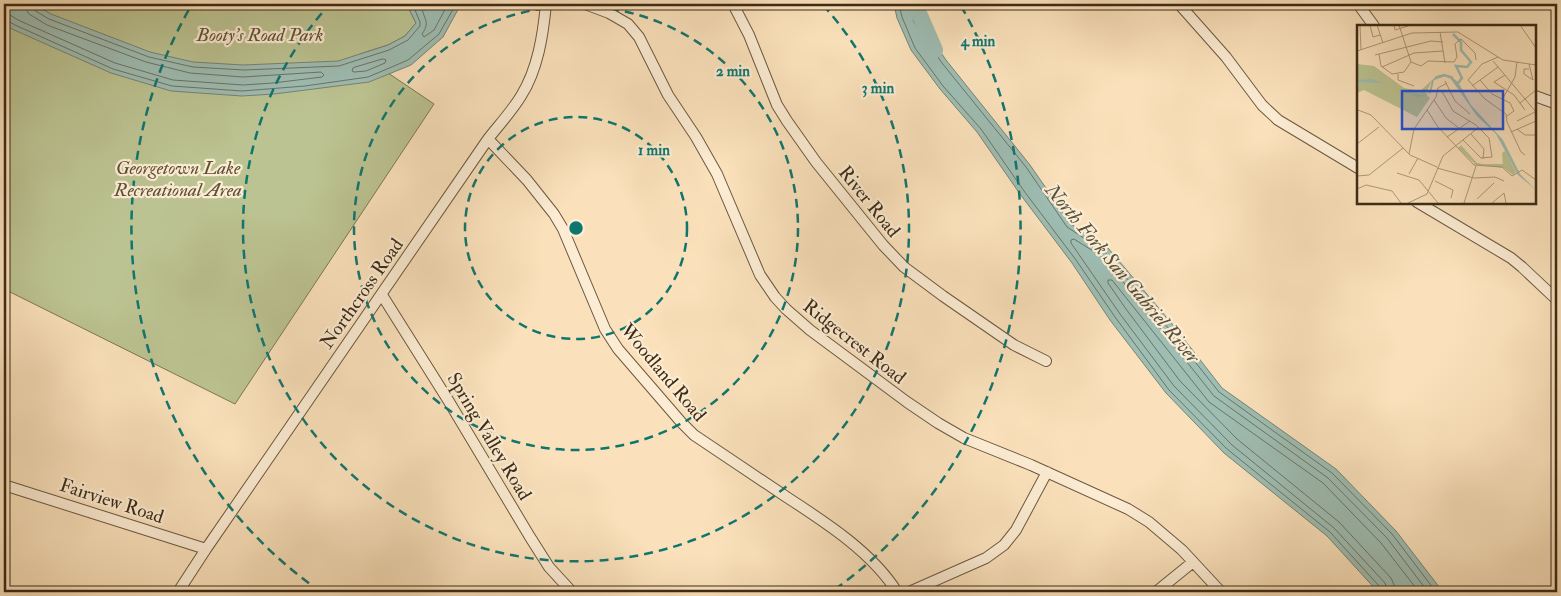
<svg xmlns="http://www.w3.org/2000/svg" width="1561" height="596" viewBox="0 0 1561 596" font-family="'IM FELL Double Pica',serif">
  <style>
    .green { fill: #bcc392; stroke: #7c7754 }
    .water { fill: #9ebdb3; stroke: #778374 }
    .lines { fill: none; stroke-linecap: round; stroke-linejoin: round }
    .shore { stroke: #6d7464; stroke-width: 1 }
    .river { stroke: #9ebdb3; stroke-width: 16 }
    .street-casing { stroke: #6c583f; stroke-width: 12 }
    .street { stroke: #fcecd3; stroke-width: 10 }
    .ring { fill: none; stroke: #0f766e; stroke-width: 2.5; stroke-dasharray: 9 6 }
    .labels { text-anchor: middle; stroke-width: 4.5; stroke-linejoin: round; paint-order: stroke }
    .park-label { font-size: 19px; font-style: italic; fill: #5c5135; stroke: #fcecd3 }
    .street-label { font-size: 19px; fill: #3c2b16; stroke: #fcecd3 }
    .water-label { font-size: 20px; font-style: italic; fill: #54503d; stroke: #fcecd3 }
    .inset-river { fill: none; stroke: #9ebdb3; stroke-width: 2.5 }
    .inset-road { fill: none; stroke: #ae9879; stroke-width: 1 }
    .view { fill: #1d4ed8; fill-opacity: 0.15; stroke: #1d4ed8; stroke-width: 2.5 }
    .inset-edge { fill: none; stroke: #3c2b16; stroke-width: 2.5 }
    .centre { fill: #0f766e; stroke: #fcecd3; stroke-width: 2.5 }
    .ring-label { font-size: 15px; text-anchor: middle; font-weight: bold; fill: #0f766e; stroke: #fcecd3; stroke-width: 4.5; stroke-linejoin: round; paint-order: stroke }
  </style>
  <rect width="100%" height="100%" fill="#fae1bb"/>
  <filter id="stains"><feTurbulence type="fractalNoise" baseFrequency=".004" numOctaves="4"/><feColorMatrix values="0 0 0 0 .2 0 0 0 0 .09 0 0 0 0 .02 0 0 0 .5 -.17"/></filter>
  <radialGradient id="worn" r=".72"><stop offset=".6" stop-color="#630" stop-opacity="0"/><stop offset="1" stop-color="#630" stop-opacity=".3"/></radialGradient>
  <!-- green -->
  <path class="green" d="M 4,4 L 410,4 L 410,11 L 416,23 L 405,36 L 388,45 L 360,54 L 434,104 L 235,404 L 4,289 Z"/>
  <!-- water -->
  <path class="water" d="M 4,4 L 33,4 L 51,14 L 150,52 L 193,62 L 243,65 L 338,61 L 388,45 L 405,36 L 416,23 L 410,11 L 410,4 L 461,4 L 443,37 L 411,65 L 369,82 L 274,94 L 242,96 L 171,91 L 111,73 L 12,29 L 4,24 Z
    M 894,4 L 915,4 L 918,19 L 946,60 L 1030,165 L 1071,224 L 1108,248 L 1173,325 L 1222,388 L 1336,469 L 1396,531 L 1443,592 L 1378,592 L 1327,536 L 1224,453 L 1166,393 L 1110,320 L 1072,263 L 1020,194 L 977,132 L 940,89 L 911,50 L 897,18 Z"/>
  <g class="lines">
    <!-- shore -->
    <path class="shore" d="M 32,4 L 34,10 L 49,19 L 149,57 L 193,67 L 244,70 L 339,66 L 389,50 L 408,40 L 420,26 L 420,22 L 415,10 L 415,4
      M 422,4 C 421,18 432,20 422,34 L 424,37 L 434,30 L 448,4
      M 899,4 L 902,17 L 915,48 L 943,86 L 981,129 L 1024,191 L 1076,260 L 1115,317 L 1169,390 L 1227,449 L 1330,532 L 1380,587 L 1381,592
      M 910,4 L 914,22 L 942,63 L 1026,167 L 1067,227 L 1105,252 L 1169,329 L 1219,392 L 1332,473 L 1392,534 L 1436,592
      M 4,14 L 10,15 L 18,20 L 115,63 L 173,80 L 243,85 L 273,83 L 322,77 L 324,75 L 321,72 L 243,77 L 190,73 L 146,62 L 47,25 L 29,14 L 26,9 L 25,4
      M 4,20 L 8,21 L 15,25 L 113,69 L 172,86 L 242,91 L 305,86 L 368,77 L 387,69 L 408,60 L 439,34 L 456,4
      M 383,59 L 386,60 L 385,63 L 366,71 L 354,72 L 352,71 L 353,68 Z
      M 1388,592 L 1385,583 L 1334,528 L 1232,445 L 1174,386 L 1120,314 L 1071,243 L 1071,240 L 1074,239 L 1101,256 L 1116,273 L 1214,396 L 1328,478 L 1387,538 L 1428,592
      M 1395,592 L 1394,585 L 1391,578 L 1339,522 L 1237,439 L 1180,381 L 1126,309 L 1108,283 L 1108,280 L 1112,280 L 1209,402 L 1323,483 L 1381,543 L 1419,592"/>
    <!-- river -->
    <path class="river" d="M 915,4 L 935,50"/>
    <defs>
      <path id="street" d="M 585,4 L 609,13 L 628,24 L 639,37 L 668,95 L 696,137 L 717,174 L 760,275 L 775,297 L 786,309 L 810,330 L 907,402 L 938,423 L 964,438 L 1031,465 L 1128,509 L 1149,522 L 1182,550 L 1221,592
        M 733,4 L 749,35 L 777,105 L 787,121 L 816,162 L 883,245 L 904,267 L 943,296 L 1014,345 L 1046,361
        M 1179,4 L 1226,57 L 1262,105 L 1278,120 L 1358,168
        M 1358,4 L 1374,26
        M 1535,96 L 1557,104
        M 488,139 L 527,180 L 554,214 L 563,229 L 605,329 L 618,349 L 681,422 L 694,435 C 724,455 755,476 785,496 C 825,522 872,552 897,592
        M 1417,202 L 1511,258 L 1522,267 L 1557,300
        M 382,295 L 448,400 L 530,537 L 549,567 L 572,592
        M 7,486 L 206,549
        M 178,592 L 206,549 L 488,139 C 499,125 512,111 521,96 C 538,69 543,35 546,4
        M 909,592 L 986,558 L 1004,545 L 1016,530 L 1047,472
        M 1156,592 L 1193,562"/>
    </defs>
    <!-- street casing -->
    <use href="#street" class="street-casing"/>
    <!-- street -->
    <use href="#street" class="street"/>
  </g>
  <!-- distance rings -->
  <g class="ring">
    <circle cx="576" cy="228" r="111"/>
    <circle cx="576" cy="228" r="222"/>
    <path d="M823 5A333 333 0 1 1 329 5"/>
    <path d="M321 592A444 444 0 0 1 191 6M961 6A444 444 0 0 1 831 592"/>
  </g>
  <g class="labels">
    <!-- park labels -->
    <g class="park-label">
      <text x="260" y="41">Booty's Road Park</text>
      <text x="178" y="174">Georgetown Lake<tspan x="178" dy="22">Recreational Area</tspan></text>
    </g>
    <!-- street labels -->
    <g class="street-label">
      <text transform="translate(870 201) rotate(51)" y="7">River Road</text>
      <text transform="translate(361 293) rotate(-55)" y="7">Northcross Road</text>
      <text transform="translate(855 341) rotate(38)" y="7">Ridgecrest Road</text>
      <text transform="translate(664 372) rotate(50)" y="7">Woodland Road</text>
      <text transform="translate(490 436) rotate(59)" y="7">Spring Valley Road</text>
      <text transform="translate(112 500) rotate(18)" y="7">Fairview Road</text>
    </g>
    <!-- water labels -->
    <g class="water-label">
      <text transform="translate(1123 273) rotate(50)" y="7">North Fork San Gabriel River</text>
    </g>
  </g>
  <!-- overview -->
  <g transform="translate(1357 25)">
    <rect width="179" height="179" fill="#fae1bb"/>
    <path d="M 0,39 L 17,41 L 47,63 L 63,66 L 75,55 L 69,69 L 73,73 L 60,92 L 7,65 L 0,68 ZM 104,120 L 120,138 L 127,139 L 146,139 L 145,128 L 148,126 L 159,147 L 156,150 L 147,143 L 119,140 L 101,123 Z" fill="#bcc392"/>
    <path d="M 82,50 L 92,50 L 101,57 L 114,80 L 146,115 L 163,149 L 179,165 L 161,150 L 139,109 L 120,91 L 91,50 L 77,55 L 74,68 L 61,72 L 26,58 L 0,57 L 0,55 L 15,54 L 55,69 L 67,70 L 72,68 L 75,55 Z" fill="#9ebdb3"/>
    <path class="inset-river" d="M 96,9 L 104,17 L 104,25 L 114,37 L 110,42 L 99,41 L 105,53 L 101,58M 78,53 L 87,50 L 96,53"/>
    <path class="inset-road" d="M 3,0 L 4,25M 13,0 L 16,12 L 23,10M 20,0 L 26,18M 37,0 L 38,5 L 54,0M 42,0 L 54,37M 163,0 L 179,23M 83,7 L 88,38M 0,26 L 55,8 L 101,7 L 146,35 L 179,40M 22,29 L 24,41 L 35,49 L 47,47 L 54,37M 18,30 L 74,16 L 86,17M 141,32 L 125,39 L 111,55 L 128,74 L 149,89 L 150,97 L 164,127 L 168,130M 136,36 L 179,87M 54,37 L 64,41 L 71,36 L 97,37 L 100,32 L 98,19 L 104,14 L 118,28 L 119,35M 25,42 L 57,28 L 86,26M 172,44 L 167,44 L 167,49 L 176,55 L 172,39M 41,49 L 41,55 L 57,61M 148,50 L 137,57 L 157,70 L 168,85M 123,55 L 135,69 L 153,78 L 157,86 L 150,91M 88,56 L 98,76 L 113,89M 115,61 L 141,42M 81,65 L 86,68 L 96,86 L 119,100 L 132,113 L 135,132 L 124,133 L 106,115M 146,73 L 158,52 L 160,37M 77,75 L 89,93 L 103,104M 163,78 L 179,65M 1,85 L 14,90 L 53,130 L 80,142M 70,85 L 81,102 L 117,140 L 145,142 L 155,151 L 165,145 L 179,155M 160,96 L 178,87M 160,104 L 168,110 L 179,110M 154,107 L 179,96M 114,109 L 127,124 L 126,134M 90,112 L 113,96M 0,119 L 22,102M 52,129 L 57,104 L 79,72 L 81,63 L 90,58M 80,143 L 117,153 L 138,152 L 147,156M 40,148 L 62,155 L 81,178M 52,149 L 61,133M 0,151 L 12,150 L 46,123M 78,156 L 96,165 L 94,173M 0,164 L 9,160 L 35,166 L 44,178M 120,174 L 137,158M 51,178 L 70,169 L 86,131 L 122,102M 107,178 L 119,141M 135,178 L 147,168 L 149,178"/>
    <path class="view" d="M 45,66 L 146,66 L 146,104 L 45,104 Z"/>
    <rect width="179" height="179" class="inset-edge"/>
  </g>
  <circle cx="576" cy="228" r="8" class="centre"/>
  <g class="ring-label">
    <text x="978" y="46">4 min</text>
    <text x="733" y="76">2 min</text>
    <text x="878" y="93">3 min</text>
    <text x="654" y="155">1 min</text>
  </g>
  <!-- margin -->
  <rect width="1561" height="596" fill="none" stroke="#fae1bb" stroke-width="20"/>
  <rect x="5" y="5" width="1551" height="586" fill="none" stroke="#3c2b16" stroke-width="2.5"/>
  <rect x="10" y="10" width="1541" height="576" fill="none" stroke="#3c2b16"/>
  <rect width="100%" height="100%" filter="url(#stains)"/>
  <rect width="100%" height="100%" fill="url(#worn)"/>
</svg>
